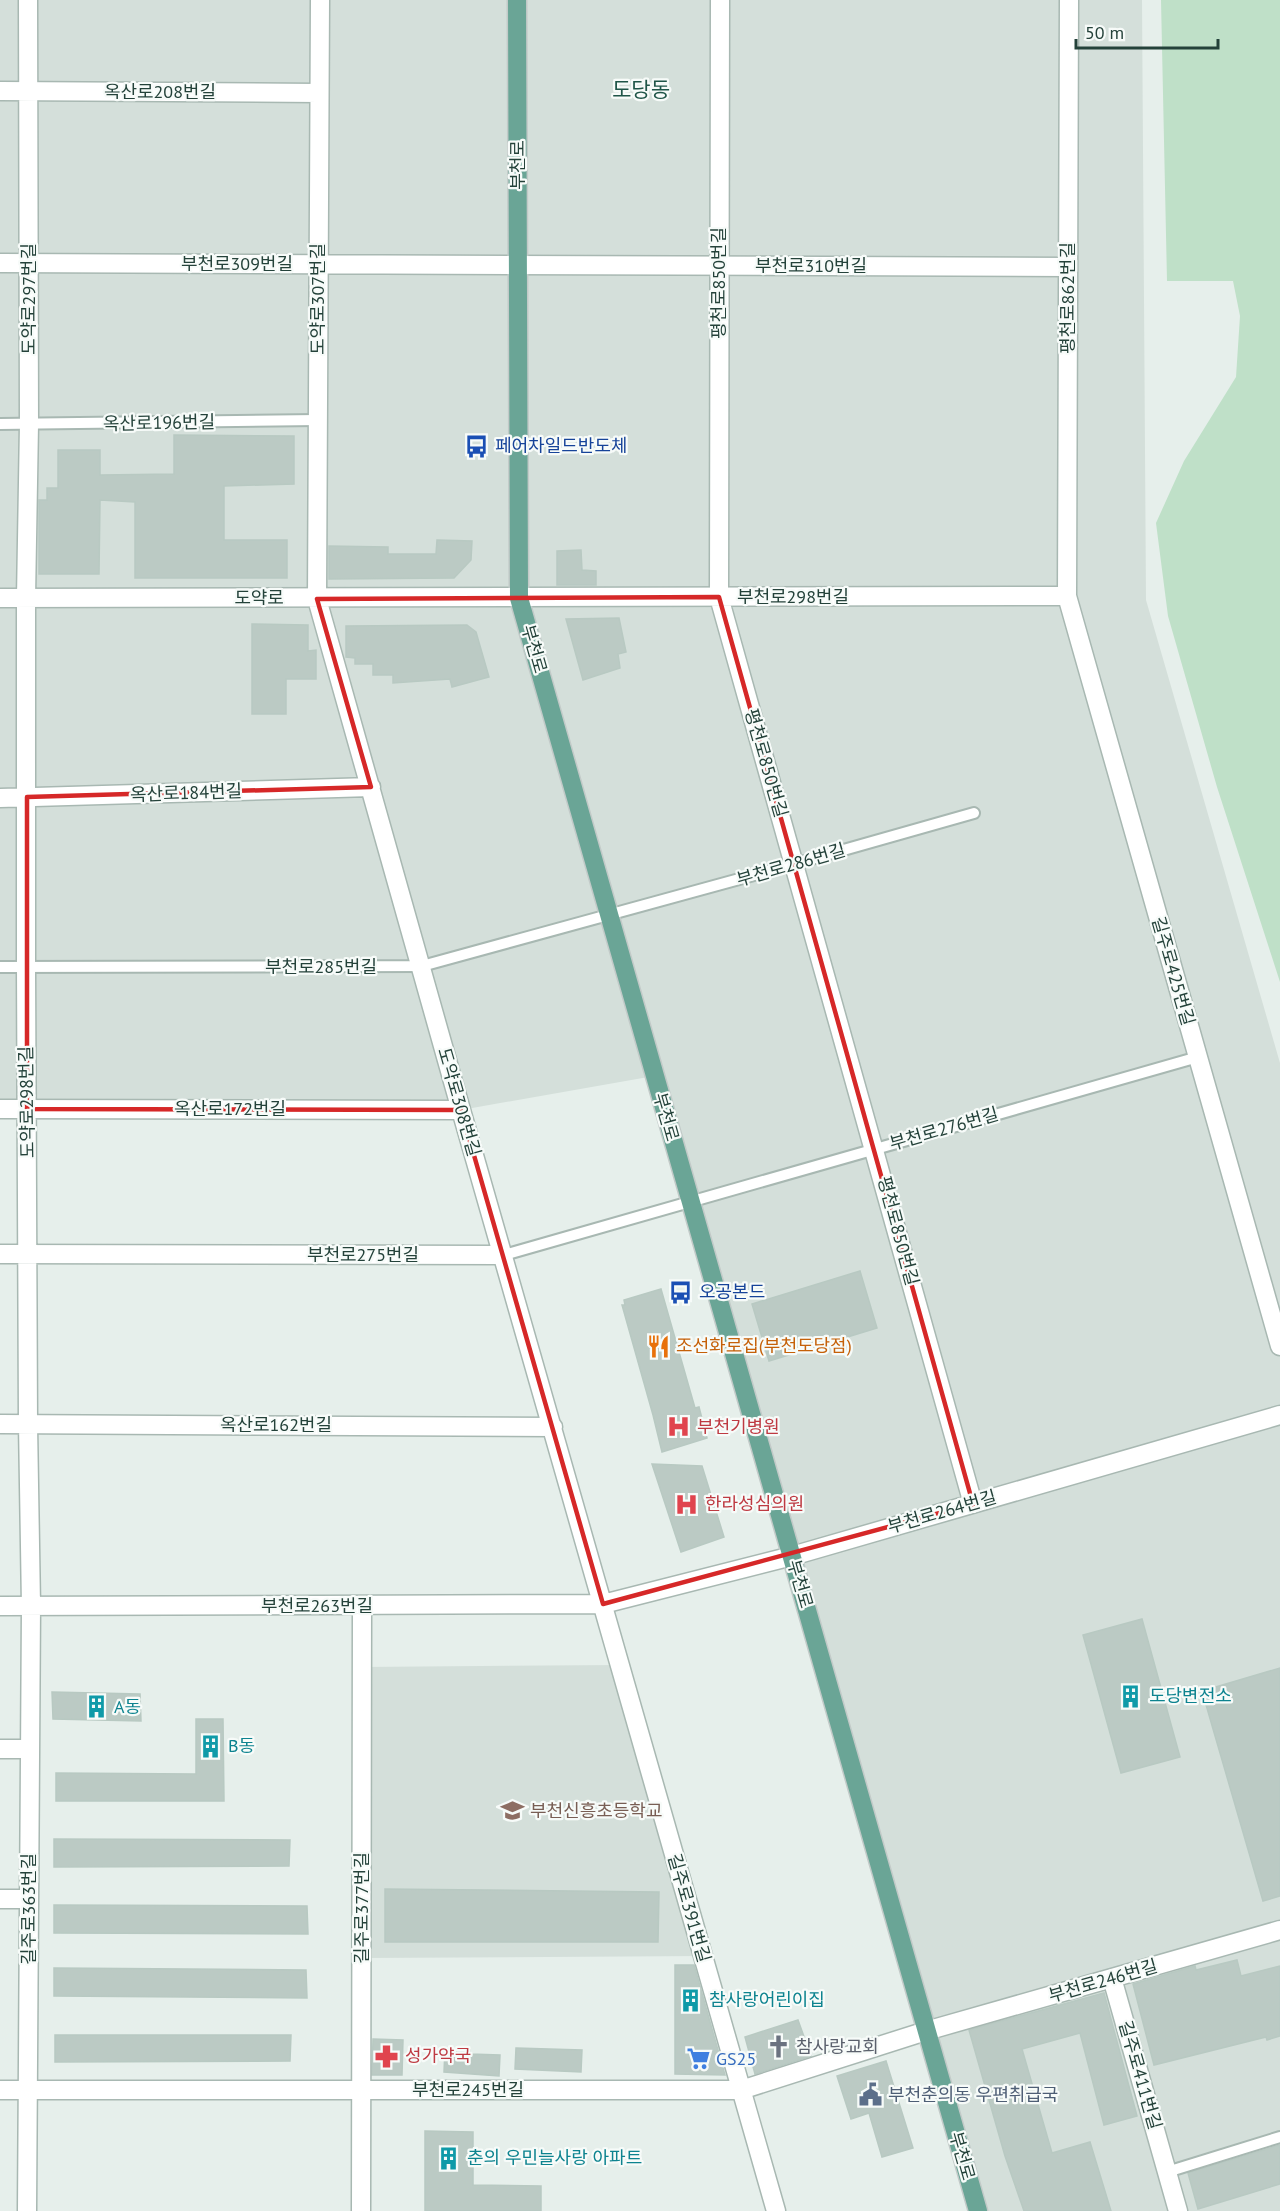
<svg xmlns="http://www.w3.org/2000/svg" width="1280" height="2211" viewBox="0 0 1280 2211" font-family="'PT Sans','Noto Sans KR',sans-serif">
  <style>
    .built { fill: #d4dfda }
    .green { fill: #bfe0c8 }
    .building { fill: #bbcac4; stroke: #b8c9c2; stroke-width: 1.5 }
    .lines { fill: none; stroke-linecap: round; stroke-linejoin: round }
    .service-casing { stroke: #a8b8b2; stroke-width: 14 }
    .minor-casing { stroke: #a8b8b2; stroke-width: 21 }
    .primary-casing { stroke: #c2cac8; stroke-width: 21 }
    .service { stroke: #fff; stroke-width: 10 }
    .minor { stroke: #fff; stroke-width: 18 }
    .primary { stroke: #6aa596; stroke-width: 18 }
    .marked { fill: none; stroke: #d62828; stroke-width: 4.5; stroke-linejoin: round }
    .labels { text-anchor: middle; stroke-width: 4.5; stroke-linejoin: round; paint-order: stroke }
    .street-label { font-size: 18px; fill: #24423a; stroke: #f7fbf9 }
    .transit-label { font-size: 18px; fill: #164399; stroke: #f7fbf9; text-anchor: start }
    .food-label { font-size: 18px; fill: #c56008; stroke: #f7fbf9; text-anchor: start }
    .health-label { font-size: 18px; fill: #be3a42; stroke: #f7fbf9; text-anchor: start }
    .culture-label { font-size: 18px; fill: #0d838f; stroke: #f7fbf9; text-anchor: start }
    .education-label { font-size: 18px; fill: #785e54; stroke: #f7fbf9; text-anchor: start }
    .worship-label { font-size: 18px; fill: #5b616d; stroke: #f7fbf9; text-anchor: start }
    .shop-label { font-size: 18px; fill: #366cbe; stroke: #f7fbf9; text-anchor: start }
    .service-label { font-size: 18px; fill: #4e5e75; stroke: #f7fbf9; text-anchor: start }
    .quarter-label { font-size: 21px; fill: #1f5548; stroke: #f7fbf9 }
  </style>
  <rect width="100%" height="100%" fill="#e6efeb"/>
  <!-- built -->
  <path class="built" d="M 0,0 L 1142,0 L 1146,600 L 1280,1063 L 1280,2211 L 978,2211 L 654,1076 L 461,1110 L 0,1109 Z
    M 620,1665 L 703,1956 L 362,1958 L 362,1667 Z"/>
  <!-- green -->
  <path class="green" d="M 1161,0 L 1280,0 L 1280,982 L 1217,787 L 1168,616 L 1156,523 L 1184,461 L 1236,377 L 1240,316 L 1233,281 L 1167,281 Z"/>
  <!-- building -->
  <path class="building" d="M 174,435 L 294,436 L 294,484 L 224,486 L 224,540 L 287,540 L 287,578 L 135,578 L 135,502 L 100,500 L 99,574 L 39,574 L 39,500 L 47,500 L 47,488 L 58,488 L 58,450 L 100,450 L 100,475 L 174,474 Z
    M 437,540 L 472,541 L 471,560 L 454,578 L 329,579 L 329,546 L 388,547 L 388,554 L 436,554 Z
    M 581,550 L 582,570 L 596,571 L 596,585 L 557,585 L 557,551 Z
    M 619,618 L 626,652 L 618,654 L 620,668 L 583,680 L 566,619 Z
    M 252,624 L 308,625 L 308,651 L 316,650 L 316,679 L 286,679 L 286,714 L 252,714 Z
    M 467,625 L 476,632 L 489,677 L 452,687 L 450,679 L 393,683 L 393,675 L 373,675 L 373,664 L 355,664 L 355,658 L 346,657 L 346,626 Z
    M 860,1271 L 877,1328 L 769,1361 L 752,1304 Z
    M 661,1289 L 695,1408 L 699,1407 L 707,1438 L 662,1452 L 653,1415 L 622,1305 L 625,1305 L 624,1300 Z
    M 652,1464 L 702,1466 L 724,1537 L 681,1552 Z
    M 1142,1619 L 1180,1757 L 1121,1773 L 1083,1635 Z
    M 1280,1668 L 1280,1896 L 1263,1901 L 1202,1691 Z
    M 52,1692 L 140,1694 L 141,1721 L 53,1719 Z
    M 196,1719 L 223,1719 L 224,1801 L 56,1801 L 56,1773 L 196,1774 Z
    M 54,1839 L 290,1840 L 289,1866 L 54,1867 Z
    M 385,1889 L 659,1892 L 658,1942 L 385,1942 Z
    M 54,1905 L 307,1906 L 308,1934 L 54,1933 Z
    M 1237,1960 L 1241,1976 L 1280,1966 L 1280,2036 L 1267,2040 L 1266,2037 L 1154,2065 L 1133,1984 L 1195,1966 L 1196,1970 Z
    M 675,1965 L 694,1965 L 725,2075 L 675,2074 Z
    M 54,1968 L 306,1970 L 307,1998 L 54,1996 Z
    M 1104,1993 L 1137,2116 L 1104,2125 L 1080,2033 L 1022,2049 L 1052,2153 L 1090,2142 L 1111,2211 L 1024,2211 L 1005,2156 L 969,2030 Z
    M 798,2020 L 811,2056 L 755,2074 L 745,2037 Z
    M 55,2035 L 291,2035 L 290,2061 L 55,2062 Z
    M 373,2039 L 403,2040 L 402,2075 L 372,2075 Z
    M 516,2048 L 582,2050 L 581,2072 L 515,2069 Z
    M 445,2049 L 470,2050 L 470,2054 L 500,2055 L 499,2076 L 444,2072 Z
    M 886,2061 L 913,2148 L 882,2157 L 869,2113 L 851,2119 L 837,2076 Z
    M 425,2131 L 473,2132 L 473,2185 L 541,2186 L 541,2211 L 425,2211 Z
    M 1280,2145 L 1280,2184 L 1198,2209 L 1188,2173 Z"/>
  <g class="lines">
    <defs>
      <path id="service" d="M 0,424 L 318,420
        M 0,967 L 422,966 L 794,864 L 974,813
        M 504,1255 L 1198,1057
        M 1167,2172 L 1280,2137"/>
      <path id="minor" d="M 320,0 L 317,599 L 461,1110 L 776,2211
        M 720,0 L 719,597 L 973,1504
        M 1069,0 L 1067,596 L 1280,1346
        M 0,91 L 319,93
        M 0,263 L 1068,267
        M 0,598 L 1067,596
        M 0,798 L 371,787
        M 0,1109 L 461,1110
        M 0,1254 L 504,1255
        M 0,1424 L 553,1427
        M 0,1606 L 603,1604 L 792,1556 L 1280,1415
        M 0,1749 L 30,1749
        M 0,1899 L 29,1899
        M 1112,1978 L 1178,2211
        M 0,2090 L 741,2090 L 926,2031 L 1280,1930
        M 27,2211 L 31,1606 L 28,1424 L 26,967 L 26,598 L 29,424 L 28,0
        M 361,2211 L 362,1606"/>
      <path id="primary" d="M 517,0 L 519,598 L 978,2211"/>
    </defs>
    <!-- service casing -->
    <use href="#service" class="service-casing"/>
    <!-- minor casing -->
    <use href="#minor" class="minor-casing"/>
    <!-- primary casing -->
    <use href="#primary" class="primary-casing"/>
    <!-- service -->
    <use href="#service" class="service"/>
    <!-- minor -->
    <use href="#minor" class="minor"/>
    <!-- primary -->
    <use href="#primary" class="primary"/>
  </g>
  <!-- marked area -->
  <path class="marked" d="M 719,597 L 973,1504 L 603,1604 L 461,1110 L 27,1109 L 27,797 L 371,787 L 317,599 Z"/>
  <!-- icons -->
  <defs>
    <symbol id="bus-bare" viewBox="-9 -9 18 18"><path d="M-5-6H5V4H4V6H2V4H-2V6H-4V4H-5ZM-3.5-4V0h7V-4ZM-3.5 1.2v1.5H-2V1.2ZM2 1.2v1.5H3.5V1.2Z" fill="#1a4fb4" stroke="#f7fbf9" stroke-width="2.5" paint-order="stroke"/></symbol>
    <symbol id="restaurant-bare" viewBox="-9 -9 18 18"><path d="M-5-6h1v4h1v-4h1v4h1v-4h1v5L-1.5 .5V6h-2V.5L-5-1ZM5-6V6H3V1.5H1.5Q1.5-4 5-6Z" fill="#e8710a" stroke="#f7fbf9" stroke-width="2.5" paint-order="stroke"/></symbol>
    <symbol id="hospital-bare" viewBox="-9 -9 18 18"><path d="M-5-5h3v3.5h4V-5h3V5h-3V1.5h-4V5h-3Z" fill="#e0444e" stroke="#f7fbf9" stroke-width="2.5" paint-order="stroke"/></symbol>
    <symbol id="building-bare" viewBox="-9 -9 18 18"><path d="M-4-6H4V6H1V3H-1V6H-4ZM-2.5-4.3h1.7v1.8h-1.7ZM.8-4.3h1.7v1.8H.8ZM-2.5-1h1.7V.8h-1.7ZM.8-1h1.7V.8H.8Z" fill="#0f9aa8" stroke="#f7fbf9" stroke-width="2.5" paint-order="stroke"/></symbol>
    <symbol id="school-bare" viewBox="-9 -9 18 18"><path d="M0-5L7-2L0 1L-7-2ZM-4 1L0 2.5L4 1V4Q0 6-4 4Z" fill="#8d6e63" stroke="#f7fbf9" stroke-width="2.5" paint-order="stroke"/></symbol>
    <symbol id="church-bare" viewBox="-9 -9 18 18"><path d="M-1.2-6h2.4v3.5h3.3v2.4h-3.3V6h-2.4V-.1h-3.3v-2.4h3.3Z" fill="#6b7280" stroke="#f7fbf9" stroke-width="2.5" paint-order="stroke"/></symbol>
    <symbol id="pharmacy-bare" viewBox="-9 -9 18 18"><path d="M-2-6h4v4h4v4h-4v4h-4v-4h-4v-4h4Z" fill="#e0444e" stroke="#f7fbf9" stroke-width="2.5" paint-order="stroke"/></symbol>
    <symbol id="supermarket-bare" viewBox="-9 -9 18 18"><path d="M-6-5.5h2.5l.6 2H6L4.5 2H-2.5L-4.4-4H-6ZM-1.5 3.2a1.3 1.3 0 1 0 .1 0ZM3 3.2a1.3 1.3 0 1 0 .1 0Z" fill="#3f7fe0" stroke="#f7fbf9" stroke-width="2.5" paint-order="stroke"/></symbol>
    <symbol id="civic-bare" viewBox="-9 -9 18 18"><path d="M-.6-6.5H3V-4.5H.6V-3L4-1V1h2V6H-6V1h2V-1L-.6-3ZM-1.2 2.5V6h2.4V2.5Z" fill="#5c6f8a" stroke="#f7fbf9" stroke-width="2.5" paint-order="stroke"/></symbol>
  </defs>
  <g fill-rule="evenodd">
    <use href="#bus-bare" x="460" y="430" width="33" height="33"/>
    <use href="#bus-bare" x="664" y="1276" width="33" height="33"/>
    <use href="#restaurant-bare" x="642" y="1330" width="33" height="33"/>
    <use href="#hospital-bare" x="662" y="1410" width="33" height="33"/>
    <use href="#hospital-bare" x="670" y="1488" width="33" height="33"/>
    <use href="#building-bare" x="1114" y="1680" width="33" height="33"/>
    <use href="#building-bare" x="80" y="1690" width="33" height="33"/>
    <use href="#building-bare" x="194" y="1730" width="33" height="33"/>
    <use href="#school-bare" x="496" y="1794" width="33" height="33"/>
    <use href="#building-bare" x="674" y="1984" width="33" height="33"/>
    <use href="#church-bare" x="762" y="2030" width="33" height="33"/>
    <use href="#pharmacy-bare" x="370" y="2040" width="33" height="33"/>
    <use href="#supermarket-bare" x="682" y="2042" width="33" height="33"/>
    <use href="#civic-bare" x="854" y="2078" width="33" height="33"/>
    <use href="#building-bare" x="432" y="2142" width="33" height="33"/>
  </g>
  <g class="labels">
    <!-- street labels -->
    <g class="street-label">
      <text x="160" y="98">옥산로208번길</text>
      <text transform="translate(518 165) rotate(-90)" y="6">부천로</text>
      <text x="237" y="270">부천로309번길</text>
      <text x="811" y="272">부천로310번길</text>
      <text transform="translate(719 283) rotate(-90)" y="6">평천로850번길</text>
      <text transform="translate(1068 298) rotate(-90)" y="6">평천로862번길</text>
      <text transform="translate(29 299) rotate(-90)" y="6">도약로297번길</text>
      <text transform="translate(318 299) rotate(-90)" y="6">도약로307번길</text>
      <text transform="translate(159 423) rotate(-1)" y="6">옥산로196번길</text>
      <text x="793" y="603">부천로298번길</text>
      <text x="259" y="604">도약로</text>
      <text transform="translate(534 649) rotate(74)" y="6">부천로</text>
      <text transform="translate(766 763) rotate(74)" y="6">평천로850번길</text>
      <text transform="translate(186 793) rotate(-2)" y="6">옥산로184번길</text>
      <text transform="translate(791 865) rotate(-16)" y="6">부천로286번길</text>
      <text x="321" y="973">부천로285번길</text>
      <text transform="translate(1173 971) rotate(74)" y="6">길주로425번길</text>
      <text transform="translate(27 1102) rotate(-91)" y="6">도약로298번길</text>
      <text transform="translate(459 1102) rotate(74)" y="6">도약로308번길</text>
      <text x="230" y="1115">옥산로172번길</text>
      <text transform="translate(666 1117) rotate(74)" y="6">부천로</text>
      <text transform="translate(944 1129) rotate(-16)" y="6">부천로276번길</text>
      <text transform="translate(898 1231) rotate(75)" y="6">평천로850번길</text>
      <text x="363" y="1261">부천로275번길</text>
      <text x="276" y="1431">옥산로162번길</text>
      <text transform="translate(942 1512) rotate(-16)" y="6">부천로264번길</text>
      <text transform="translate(800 1584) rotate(74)" y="6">부천로</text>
      <text x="317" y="1612">부천로263번길</text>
      <text transform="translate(362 1908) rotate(-90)" y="6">길주로377번길</text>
      <text transform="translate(689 1908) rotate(74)" y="6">길주로391번길</text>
      <text transform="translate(29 1909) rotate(-90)" y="6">길주로363번길</text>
      <text transform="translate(1103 1981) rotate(-16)" y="6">부천로246번길</text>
      <text transform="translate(1140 2075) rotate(74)" y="6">길주로411번길</text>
      <text x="468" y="2096">부천로245번길</text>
      <text transform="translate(962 2156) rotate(74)" y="6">부천로</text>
    </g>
    <!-- transit labels -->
    <g class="transit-label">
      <text x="495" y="452">페어차일드반도체</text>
      <text x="699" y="1298">오공본드</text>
    </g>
    <!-- food labels -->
    <g class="food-label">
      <text x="676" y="1352">조선화로집(부천도당점)</text>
    </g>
    <!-- health labels -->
    <g class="health-label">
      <text x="697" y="1433">부천기병원</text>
      <text x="705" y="1510">한라성심의원</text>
      <text x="405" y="2062">성가약국</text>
    </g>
    <!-- culture labels -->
    <g class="culture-label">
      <text x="1149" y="1702">도당변전소</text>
      <text x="114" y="1713">A동</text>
      <text x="228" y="1752">B동</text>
      <text x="709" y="2006">참사랑어린이집</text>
      <text x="467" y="2164">춘의 우민늘사랑 아파트</text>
    </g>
    <!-- education labels -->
    <g class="education-label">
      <text x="530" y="1817">부천신흥초등학교</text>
    </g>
    <!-- worship labels -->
    <g class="worship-label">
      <text x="796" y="2053">참사랑교회</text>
    </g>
    <!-- shop labels -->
    <g class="shop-label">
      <text x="716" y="2065">GS25</text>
    </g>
    <!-- service labels -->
    <g class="service-label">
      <text x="888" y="2101">부천춘의동 우편취급국</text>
    </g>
    <!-- quarter labels -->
    <g class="quarter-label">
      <text x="641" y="97">도당동</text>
    </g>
  </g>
  <!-- scale -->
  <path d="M1076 39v9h142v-9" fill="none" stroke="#24423a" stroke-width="3"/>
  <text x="1085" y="39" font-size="18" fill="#24423a" stroke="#f7fbf9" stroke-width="4.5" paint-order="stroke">50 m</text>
</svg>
